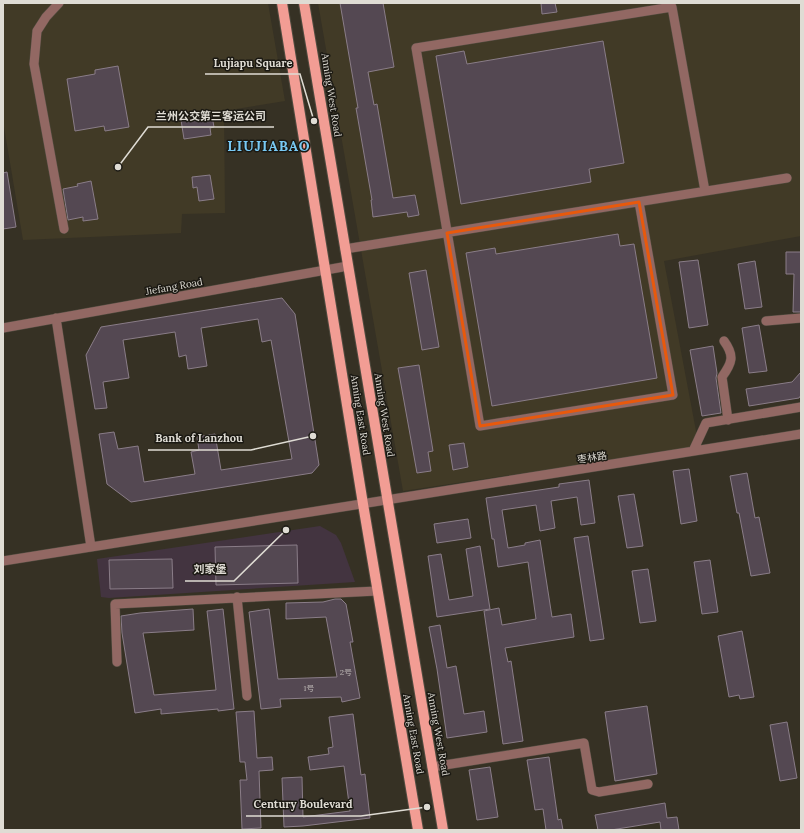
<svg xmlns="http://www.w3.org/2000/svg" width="804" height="833" viewBox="0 0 804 833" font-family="Lora,'Noto Sans SC',serif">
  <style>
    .commercial { fill: #433440 }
    .built { fill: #413a26 }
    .building { fill: #544852; stroke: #8a7d88 }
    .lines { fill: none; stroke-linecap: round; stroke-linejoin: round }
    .minor-casing { stroke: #514c40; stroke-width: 10 }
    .major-casing { stroke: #514c40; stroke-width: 12 }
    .minor { stroke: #926863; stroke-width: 9 }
    .major { stroke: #f29d94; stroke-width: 10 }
    .marked { fill: none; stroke: #e8590c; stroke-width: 3; stroke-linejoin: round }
    .labels { text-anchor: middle; stroke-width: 3; stroke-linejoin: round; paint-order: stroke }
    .number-label { font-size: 8px; fill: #bcb7b4 }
    .street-label { font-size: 10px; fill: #dfdcd4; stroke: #1b1913 }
    .district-label { font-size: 14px; font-weight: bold; letter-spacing: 1px; fill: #78c9f4; stroke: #1b1913 }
    .leader { fill: none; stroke: #dfdcd4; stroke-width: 1.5 }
    .callout-dot { fill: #dfdcd4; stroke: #1b1913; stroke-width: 1.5 }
    .callout-label { font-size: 11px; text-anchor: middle; font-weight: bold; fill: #dfdcd4; stroke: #1b1913; stroke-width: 3; stroke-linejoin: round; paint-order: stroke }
  </style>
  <rect width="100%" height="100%" fill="#363124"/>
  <!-- commercial -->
  <path class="commercial" d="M 320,526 L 336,535 L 341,543 L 355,582 L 109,598 L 101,597 L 97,559 Z"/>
  <!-- built -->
  <path class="built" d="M 3,3 L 268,3 L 285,101 L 224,111 L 225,213 L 182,214 L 181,233 L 23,240 L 3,121 Z
    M 318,3 L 801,3 L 801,236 L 664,261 L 699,447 L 403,491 Z"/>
  <!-- building -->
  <path class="building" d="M 340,3 L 383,3 L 394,67 L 368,72 L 374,105 L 377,104 L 393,198 L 415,195 L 419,215 L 408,217 L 407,212 L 373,217 L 371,200 L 372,200 L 356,108 L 358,108 Z
    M 541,3 L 555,3 L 557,12 L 542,14 Z
    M 603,41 L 624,163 L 589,169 L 591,182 L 461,204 L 436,56 L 464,51 L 467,64 Z
    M 118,66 L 129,127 L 105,131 L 104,126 L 75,131 L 67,79 L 95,74 L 95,70 Z
    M 212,116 L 214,127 L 210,128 L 211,135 L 184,139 L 181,120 Z
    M 7,172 L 16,227 L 3,229 L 3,173 Z
    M 210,175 L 214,199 L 199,201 L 197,187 L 193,188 L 192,177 Z
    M 91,181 L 98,219 L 83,221 L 83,217 L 68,220 L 63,189 L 78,186 L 77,184 Z
    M 618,234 L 620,246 L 634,244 L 657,378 L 492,406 L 466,253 L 495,248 L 496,254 Z
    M 786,252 L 801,252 L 801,312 L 793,312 L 794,274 L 786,274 Z
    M 698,260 L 708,325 L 689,328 L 679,262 Z
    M 755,261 L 762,307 L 745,309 L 738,264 Z
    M 426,270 L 439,347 L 422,350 L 409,273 Z
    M 282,298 L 295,314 L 319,465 L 312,473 L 131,502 L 107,484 L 99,434 L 114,432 L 118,449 L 138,446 L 144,482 L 195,474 L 191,452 L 199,450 L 197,437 L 215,434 L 221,470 L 292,459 L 271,340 L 262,342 L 258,319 L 201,328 L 207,366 L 188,369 L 186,355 L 179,357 L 175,332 L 123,340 L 129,378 L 103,382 L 107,408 L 95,409 L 86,355 L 101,327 Z
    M 759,325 L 767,371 L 749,373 L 742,328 Z
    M 713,346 L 717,373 L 716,378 L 721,413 L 702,416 L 690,350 Z
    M 419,365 L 433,451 L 428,452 L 431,471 L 417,473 L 398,368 Z
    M 801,372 L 801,395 L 799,398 L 749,406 L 746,389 L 792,382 Z
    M 464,443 L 468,467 L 453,470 L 449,445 Z
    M 689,469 L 697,521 L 681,524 L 673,471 Z
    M 747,473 L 755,518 L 759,517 L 770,573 L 751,576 L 739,513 L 737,513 L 730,476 Z
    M 589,480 L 595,523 L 581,525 L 577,497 L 551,501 L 555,528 L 540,531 L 536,505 L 502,510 L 508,548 L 525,545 L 525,543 L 540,540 L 552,617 L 571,614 L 574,637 L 505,648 L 508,662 L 511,661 L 523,741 L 503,744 L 484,611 L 499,608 L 502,625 L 536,619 L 528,562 L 498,567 L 494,539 L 492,539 L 486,498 L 559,487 L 559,484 Z
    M 634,494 L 643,546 L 627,548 L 618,496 Z
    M 468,519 L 471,538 L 437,543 L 434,524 Z
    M 588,536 L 604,639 L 590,641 L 574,538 Z
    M 297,545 L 298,583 L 216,585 L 215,547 Z
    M 480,546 L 490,609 L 437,617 L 428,556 L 441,554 L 449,600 L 473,596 L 466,549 Z
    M 172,559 L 173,588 L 110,589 L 109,560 Z
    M 710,560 L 718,612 L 702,614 L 694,562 Z
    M 648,569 L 656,621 L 640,623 L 632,571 Z
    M 335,599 L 341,599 L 346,604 L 353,642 L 350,642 L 360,698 L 342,702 L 341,697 L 280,699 L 281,707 L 261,709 L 249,612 L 269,609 L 278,679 L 337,677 L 326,617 L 286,619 L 286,603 L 323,602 Z
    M 193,609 L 194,630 L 143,633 L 154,695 L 216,690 L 207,611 L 223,609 L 234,709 L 218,711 L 218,709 L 161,714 L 161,709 L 135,713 L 122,633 L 121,616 L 140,613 Z
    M 440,625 L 447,668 L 456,666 L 464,714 L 484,711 L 487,732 L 447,738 L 437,669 L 429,627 Z
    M 742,631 L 754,697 L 740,699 L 739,695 L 729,697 L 718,636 Z
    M 647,706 L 657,774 L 615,781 L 605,712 Z
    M 254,711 L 257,758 L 272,757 L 273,770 L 259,771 L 261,828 L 242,829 L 240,780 L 247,780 L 245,762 L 240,762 L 236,712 Z
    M 353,714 L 361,775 L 365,774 L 370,818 L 303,826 L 284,827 L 282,778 L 302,777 L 303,817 L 350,811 L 344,766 L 310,770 L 308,757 L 329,754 L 328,748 L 333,747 L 329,717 Z
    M 787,722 L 797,778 L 780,781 L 770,725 Z
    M 549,757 L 558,820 L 561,819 L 563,830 L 546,830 L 543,809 L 535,810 L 527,760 Z
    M 490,767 L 498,817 L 477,820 L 469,770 Z
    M 665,803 L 667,818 L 677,817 L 679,830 L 661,830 L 660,822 L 611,830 L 598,830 L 595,815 Z"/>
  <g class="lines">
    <defs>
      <path id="minor" d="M 59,3 L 46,17 L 37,31 L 34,64 L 64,229
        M 639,202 L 673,395 L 480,426 L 416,48 L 672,7 L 705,191
        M 345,249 L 787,178
        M 56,318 L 91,547
        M 766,321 L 801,318
        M 3,328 L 348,266
        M 724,341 C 735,356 732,363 722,377 L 728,420
        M 693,451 L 706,423 L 801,407
        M 3,561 L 801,434
        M 237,597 L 247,696
        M 117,662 L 115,604 L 377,591
        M 432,767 L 584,743 L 592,790 L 599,792 L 648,784"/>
      <path id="major" d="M 282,3 L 363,504 L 418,830
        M 304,3 L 443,830"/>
    </defs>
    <!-- minor casing -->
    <use href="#minor" class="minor-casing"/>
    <!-- major casing -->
    <use href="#major" class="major-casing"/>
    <!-- minor -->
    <use href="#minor" class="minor"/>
    <!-- major -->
    <use href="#major" class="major"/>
  </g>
  <!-- marked area -->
  <path class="marked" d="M 639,202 L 673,395 L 480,426 L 447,233 Z"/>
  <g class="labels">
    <!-- number labels -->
    <g class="number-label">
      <text x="346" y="675">2号</text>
      <text x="309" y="691">1号</text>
    </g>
    <!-- street labels -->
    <g class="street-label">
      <text transform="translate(332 95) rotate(81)" y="4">Anning West Road</text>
      <text transform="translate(174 286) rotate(-10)" y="4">Jiefang Road</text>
      <text transform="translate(361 415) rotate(81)" y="4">Anning East Road</text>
      <text transform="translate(385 415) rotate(81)" y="4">Anning West Road</text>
      <text transform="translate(592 457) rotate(-9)" y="4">枣林路</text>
      <text transform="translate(414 734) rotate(80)" y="4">Anning East Road</text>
      <text transform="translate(439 734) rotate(80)" y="4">Anning West Road</text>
    </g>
    <!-- district labels -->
    <g class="district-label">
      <text x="269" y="151">LIUJIABAO</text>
    </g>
  </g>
  <!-- callouts -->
  <path class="leader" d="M314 121L300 74H205M118 167L148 127H274M313 436L251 450H148M286 530L234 581H185M427 807L361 816H246"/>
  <g class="callout-dot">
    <circle cx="314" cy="121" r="4"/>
    <circle cx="118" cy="167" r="4"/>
    <circle cx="313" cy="436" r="4"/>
    <circle cx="286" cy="530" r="4"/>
    <circle cx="427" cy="807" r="4"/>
  </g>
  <g class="callout-label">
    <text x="253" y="67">Lujiapu Square</text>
    <text x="211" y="120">兰州公交第三客运公司</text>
    <text x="199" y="442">Bank of Lanzhou</text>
    <text x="210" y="573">刘家堡</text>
    <text x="303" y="808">Century Boulevard</text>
  </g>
  <!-- border -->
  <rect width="804" height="833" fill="none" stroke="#dfdcd4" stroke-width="8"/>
</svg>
